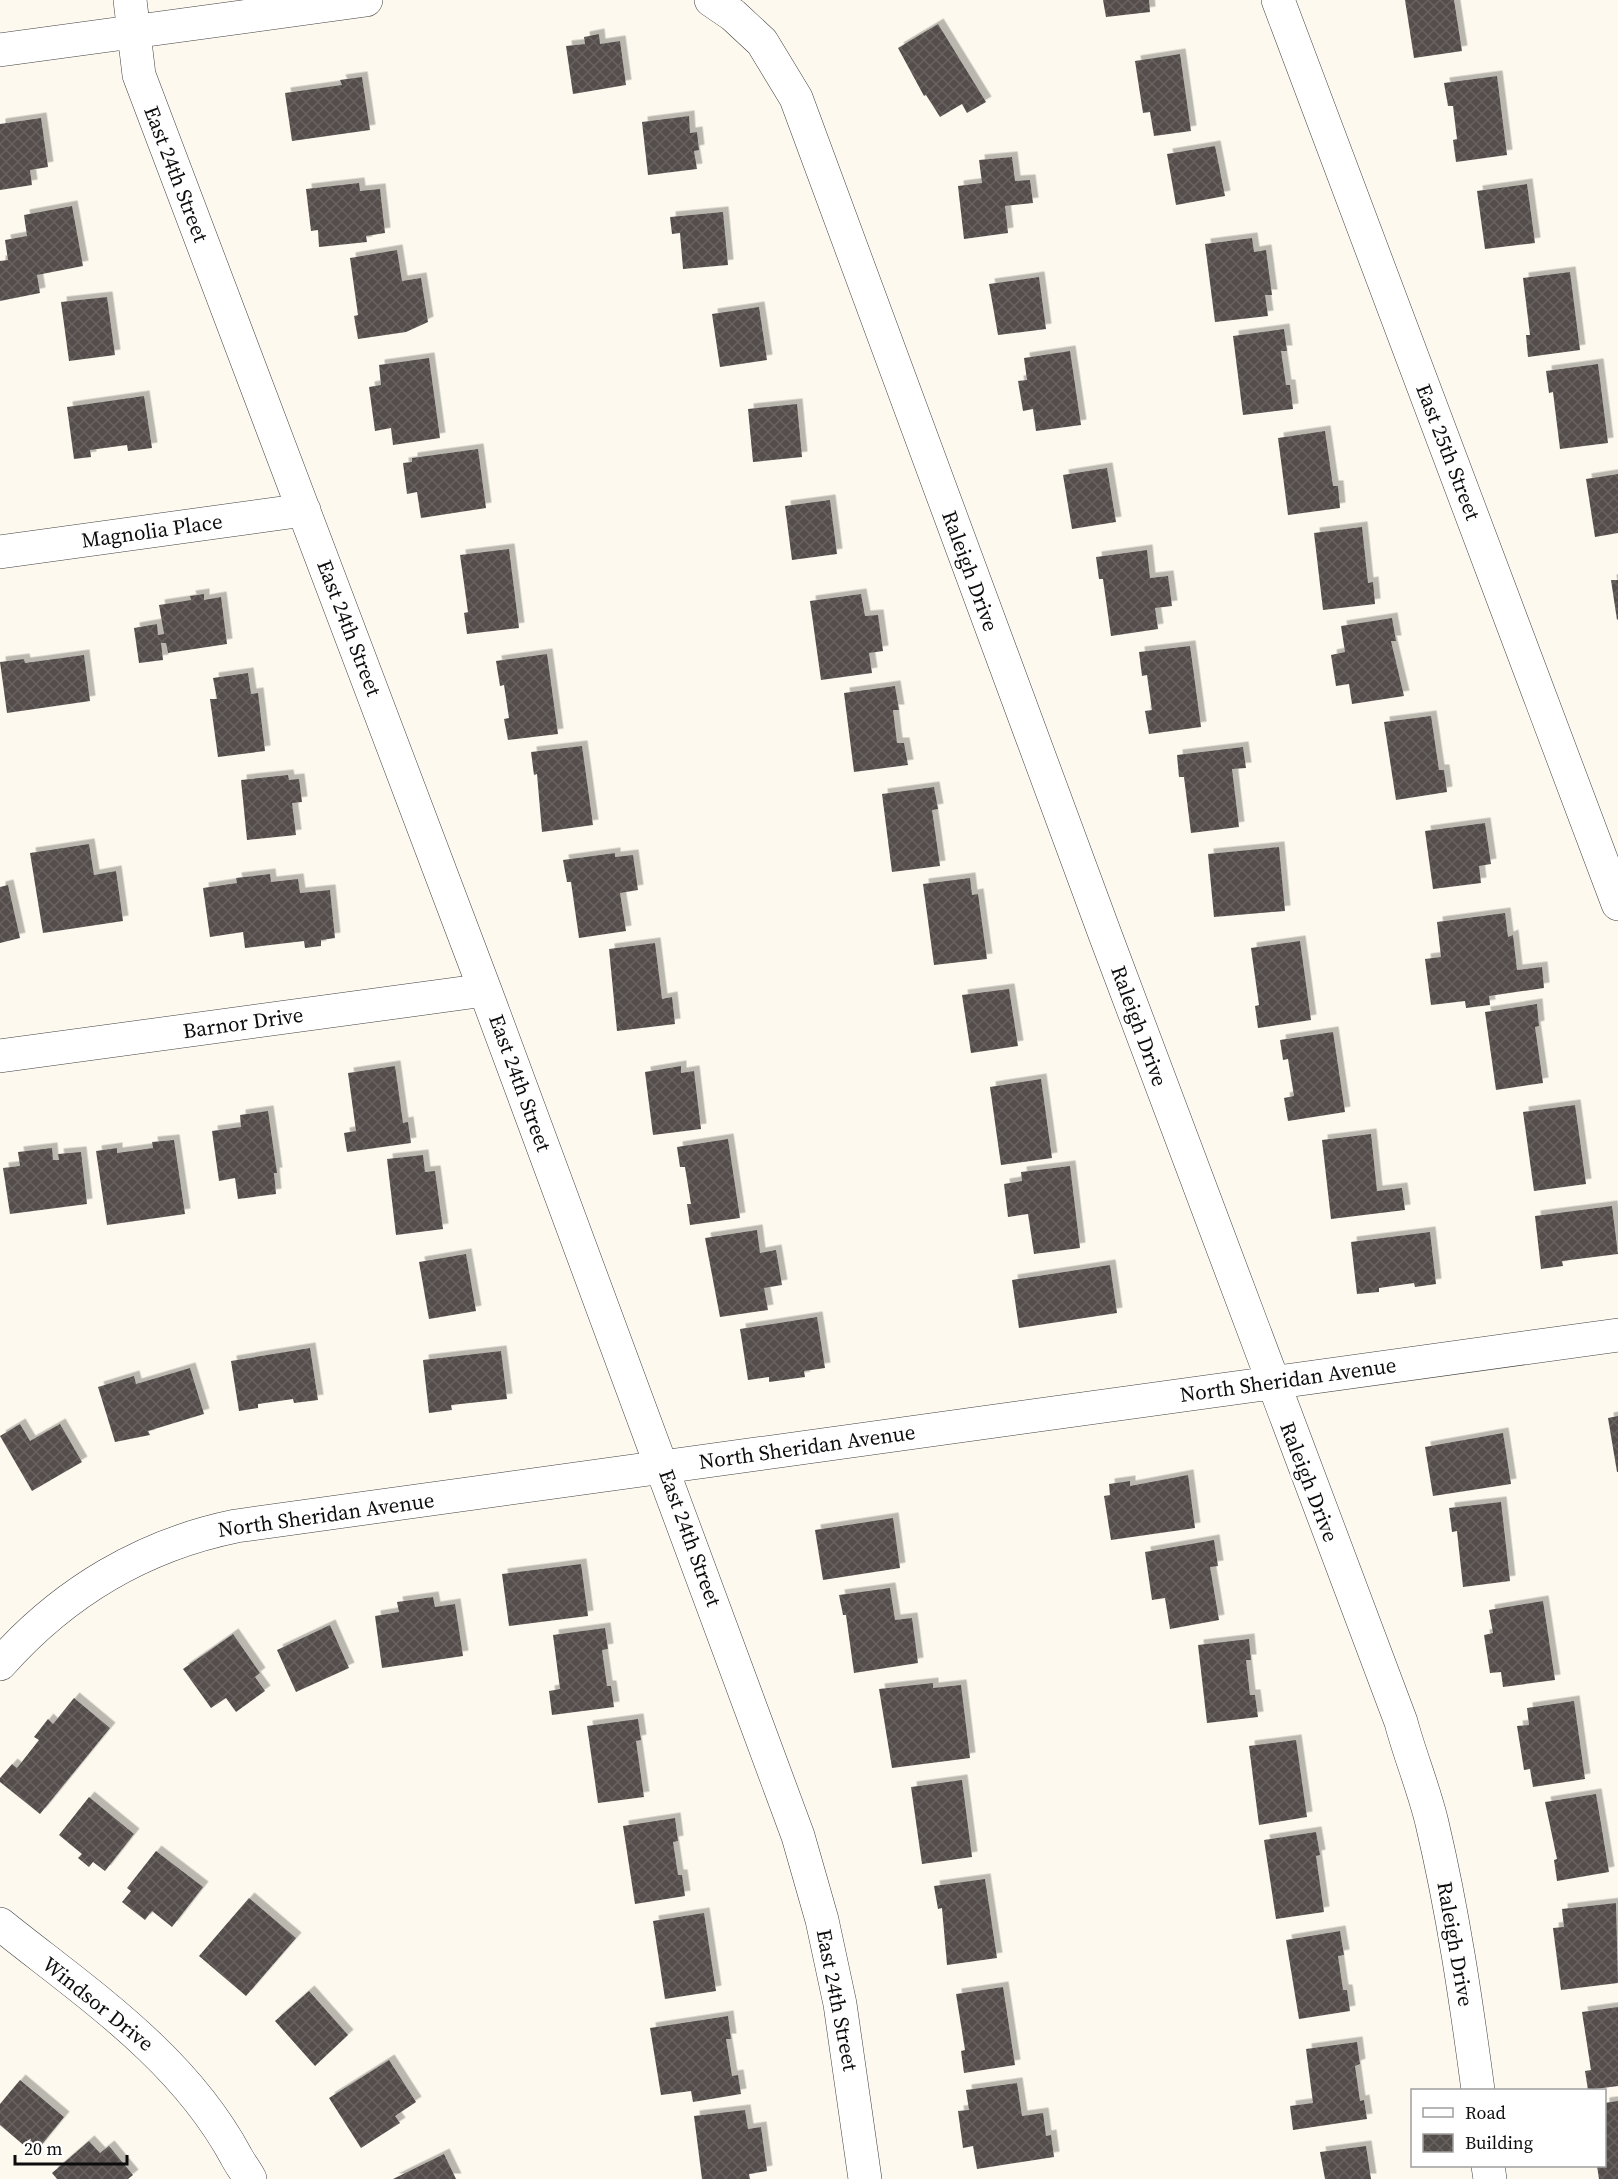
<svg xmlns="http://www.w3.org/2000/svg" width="1618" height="2179" viewBox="0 0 1618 2179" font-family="'Source Serif 4',serif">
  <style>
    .building { fill: url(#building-cross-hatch); filter: url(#shadow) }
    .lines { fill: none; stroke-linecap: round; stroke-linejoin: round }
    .minor-casing { stroke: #404040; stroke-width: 34 }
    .minor { stroke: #fff; stroke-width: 33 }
    .labels { text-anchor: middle; stroke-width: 6; stroke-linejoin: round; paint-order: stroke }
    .street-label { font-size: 21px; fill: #0d0d0d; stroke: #fff }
  </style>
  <defs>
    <pattern id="building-cross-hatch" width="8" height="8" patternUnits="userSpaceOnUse" patternTransform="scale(1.5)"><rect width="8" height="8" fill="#544e4b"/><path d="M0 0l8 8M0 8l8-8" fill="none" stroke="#686360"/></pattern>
    <filter id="shadow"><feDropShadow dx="5.5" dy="-5.5" stdDeviation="0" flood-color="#0004"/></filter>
  </defs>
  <rect width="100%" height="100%" fill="#fdf9ef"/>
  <!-- building -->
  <path class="building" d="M 1103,0 L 1149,0 L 1150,12 L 1106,17 Z
    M 1405,0 L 1454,0 L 1462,51 L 1414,58 Z
    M 938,24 L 986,102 L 967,113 L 962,104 L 940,117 L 926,95 L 924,96 L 898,48 Z
    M 599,34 L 600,44 L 620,41 L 626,85 L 573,94 L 566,46 L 585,44 L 584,37 Z
    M 1180,54 L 1191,131 L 1154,136 L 1150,112 L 1143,113 L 1135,61 Z
    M 1497,76 L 1507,155 L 1456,162 L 1453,140 L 1457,139 L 1453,106 L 1448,106 L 1444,83 Z
    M 362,77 L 370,130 L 292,141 L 285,93 L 342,85 L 340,80 Z
    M 689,116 L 690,133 L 697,132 L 699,150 L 694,151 L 697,169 L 648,175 L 642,122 Z
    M 41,118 L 48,167 L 30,170 L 32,185 L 0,190 L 0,124 Z
    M 1215,146 L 1225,196 L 1176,205 L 1167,154 Z
    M 1012,157 L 1015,181 L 1030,180 L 1033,203 L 1005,206 L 1008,233 L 964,239 L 958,186 L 982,183 L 979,160 Z
    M 359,183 L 360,191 L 380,189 L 385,233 L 366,236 L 367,242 L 319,247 L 318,230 L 311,231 L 306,189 Z
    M 1527,184 L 1535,243 L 1485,249 L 1477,191 Z
    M 72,206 L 83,266 L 37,275 L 40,293 L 0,301 L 0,261 L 8,260 L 5,240 L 27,236 L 24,215 Z
    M 723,212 L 728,265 L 683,269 L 680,233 L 672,234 L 670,217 Z
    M 1252,238 L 1254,252 L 1266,250 L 1272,295 L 1265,295 L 1268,316 L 1215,322 L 1205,244 Z
    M 397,250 L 402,281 L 421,278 L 428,322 L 406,332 L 358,339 L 354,316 L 358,315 L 350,258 Z
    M 1570,272 L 1580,350 L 1528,357 L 1526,335 L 1530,335 L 1523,278 Z
    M 1039,277 L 1046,329 L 998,335 L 989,284 Z
    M 107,297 L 115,355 L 69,361 L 61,302 Z
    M 759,307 L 767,360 L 720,367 L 712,314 Z
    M 1284,329 L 1287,351 L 1281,351 L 1286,385 L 1290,385 L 1293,409 L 1243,415 L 1233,336 Z
    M 1070,351 L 1081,425 L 1036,431 L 1033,409 L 1023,411 L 1018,381 L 1027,380 L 1024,358 Z
    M 429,358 L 440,438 L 393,445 L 391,428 L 375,431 L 369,387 L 381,385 L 379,365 Z
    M 1598,364 L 1608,443 L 1560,449 L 1553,392 L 1549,393 L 1546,371 Z
    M 144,396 L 152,448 L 128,451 L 127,445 L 90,450 L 91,457 L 74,459 L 67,407 Z
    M 797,404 L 802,457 L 753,462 L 748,409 Z
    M 1325,431 L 1333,486 L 1338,486 L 1340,508 L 1288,515 L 1278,438 Z
    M 478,449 L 486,508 L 421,518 L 417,492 L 407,494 L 403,463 L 412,462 L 412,458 Z
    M 1107,468 L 1116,522 L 1072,529 L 1063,475 Z
    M 1618,474 L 1618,533 L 1595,537 L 1586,479 Z
    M 830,500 L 837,554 L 792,560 L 785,506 Z
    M 1362,527 L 1368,583 L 1373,582 L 1375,604 L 1323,610 L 1314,533 Z
    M 509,549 L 519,628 L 467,634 L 464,613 L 468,612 L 460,555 Z
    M 1147,550 L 1150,578 L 1168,576 L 1172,606 L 1155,608 L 1158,629 L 1111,636 L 1103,579 L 1099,579 L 1096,557 Z
    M 1611,580 L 1618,580 L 1618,619 L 1617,620 Z
    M 204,594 L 204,600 L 221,597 L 227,644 L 168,653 L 166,643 L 161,643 L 163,660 L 139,663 L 134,628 L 157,624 L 158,635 L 164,634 L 159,605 L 191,600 L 190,596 Z
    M 861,594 L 865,616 L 878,615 L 883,651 L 869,653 L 872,673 L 821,680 L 810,601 Z
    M 1392,618 L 1396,641 L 1391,641 L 1404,696 L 1352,704 L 1349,684 L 1336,686 L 1331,655 L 1345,652 L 1341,626 Z
    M 1190,646 L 1201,727 L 1149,734 L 1145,711 L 1152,710 L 1147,675 L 1142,676 L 1139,652 Z
    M 547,654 L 558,734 L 508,740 L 504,719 L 509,718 L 504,685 L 500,686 L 496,661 Z
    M 84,655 L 90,701 L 7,713 L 0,662 L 24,659 L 25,663 Z
    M 248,673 L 251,694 L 258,693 L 265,751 L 218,757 L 210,699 L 217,699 L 213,678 Z
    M 895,686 L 899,710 L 893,710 L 897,743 L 904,743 L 908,765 L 854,772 L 844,693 Z
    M 1431,716 L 1439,770 L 1444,770 L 1447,792 L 1396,800 L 1384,722 Z
    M 582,746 L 593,825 L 542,832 L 537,774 L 534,775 L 531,752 Z
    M 1243,747 L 1246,768 L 1232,769 L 1239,827 L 1191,833 L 1184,777 L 1179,777 L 1177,755 Z
    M 288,775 L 289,780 L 299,779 L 302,802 L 292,803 L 296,835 L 247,840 L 241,780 Z
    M 934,787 L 938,809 L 932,810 L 940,866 L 892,872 L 882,794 Z
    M 1485,823 L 1491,864 L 1479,866 L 1481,883 L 1433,889 L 1425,831 Z
    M 89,844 L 94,875 L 116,871 L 123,921 L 43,933 L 30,853 Z
    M 1279,847 L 1285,911 L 1214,917 L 1208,854 Z
    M 615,853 L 615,857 L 633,855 L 638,890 L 620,893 L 626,931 L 579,938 L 571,882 L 567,882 L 563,860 Z
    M 270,874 L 271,882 L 298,879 L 300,893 L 330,890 L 335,938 L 321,940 L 321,946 L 305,948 L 304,941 L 245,948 L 243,932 L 210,937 L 203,888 L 237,883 L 236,878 Z
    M 970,878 L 972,895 L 978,894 L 987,959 L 934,965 L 923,884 Z
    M 8,885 L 20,938 L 0,943 L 0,887 Z
    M 1505,913 L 1508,937 L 1513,935 L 1517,970 L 1542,967 L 1544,988 L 1489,996 L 1490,1005 L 1466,1008 L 1465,1001 L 1431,1005 L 1425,959 L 1441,957 L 1437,922 Z
    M 1300,941 L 1311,1020 L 1258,1028 L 1255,1006 L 1259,1005 L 1251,948 Z
    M 655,943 L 662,999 L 672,997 L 675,1024 L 617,1031 L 609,949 Z
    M 1009,989 L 1018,1046 L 971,1053 L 962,995 Z
    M 1537,1004 L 1539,1026 L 1535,1027 L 1543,1083 L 1496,1090 L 1485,1012 Z
    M 1333,1032 L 1345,1112 L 1288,1121 L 1284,1098 L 1294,1096 L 1288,1059 L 1283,1060 L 1280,1040 Z
    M 395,1066 L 403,1123 L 408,1122 L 411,1143 L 347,1152 L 344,1133 L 356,1131 L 348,1073 Z
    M 681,1066 L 681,1073 L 694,1071 L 701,1129 L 653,1135 L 645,1072 Z
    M 1041,1079 L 1052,1158 L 1001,1165 L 990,1087 Z
    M 1575,1105 L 1586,1184 L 1534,1191 L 1523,1112 Z
    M 268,1111 L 277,1173 L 274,1173 L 276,1194 L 238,1199 L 235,1178 L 219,1181 L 212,1131 L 241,1127 L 240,1115 Z
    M 1371,1134 L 1377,1191 L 1402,1188 L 1405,1210 L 1331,1219 L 1322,1140 Z
    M 728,1139 L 740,1218 L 690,1225 L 687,1204 L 691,1204 L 685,1167 L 680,1167 L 677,1147 Z
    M 174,1140 L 185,1214 L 107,1225 L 96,1151 L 117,1148 L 117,1153 L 153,1148 L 152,1142 Z
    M 52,1148 L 53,1160 L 59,1160 L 58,1154 L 81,1152 L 87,1204 L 10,1214 L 3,1168 L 20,1166 L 18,1152 Z
    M 423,1155 L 425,1172 L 435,1171 L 443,1229 L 396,1235 L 387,1159 Z
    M 1070,1166 L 1080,1248 L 1034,1254 L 1028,1214 L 1008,1217 L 1004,1184 L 1022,1181 L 1021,1172 Z
    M 1612,1206 L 1618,1254 L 1562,1261 L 1563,1266 L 1541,1269 L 1535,1216 Z
    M 757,1230 L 760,1253 L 776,1250 L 782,1285 L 764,1288 L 768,1310 L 720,1317 L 705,1238 Z
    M 1430,1232 L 1436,1284 L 1415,1287 L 1414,1283 L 1379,1288 L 1379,1292 L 1357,1294 L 1351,1242 Z
    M 466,1254 L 476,1311 L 429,1319 L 419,1262 Z
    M 1110,1265 L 1117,1313 L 1019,1328 L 1012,1280 Z
    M 817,1317 L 825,1368 L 804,1371 L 805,1377 L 769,1382 L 769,1377 L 748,1380 L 740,1329 Z
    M 310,1348 L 318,1400 L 294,1403 L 293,1399 L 258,1404 L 258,1408 L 239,1411 L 231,1361 Z
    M 501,1351 L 507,1399 L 451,1405 L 452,1410 L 429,1413 L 423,1360 Z
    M 190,1368 L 204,1414 L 148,1431 L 150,1435 L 115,1442 L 98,1387 L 134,1376 L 136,1384 Z
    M 1618,1416 L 1618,1472 L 1617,1472 L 1608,1418 Z
    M 20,1424 L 30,1441 L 60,1424 L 82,1462 L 32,1491 L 0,1436 Z
    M 1503,1433 L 1511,1484 L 1433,1496 L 1425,1447 Z
    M 1188,1475 L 1195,1528 L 1111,1540 L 1104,1496 L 1110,1495 L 1109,1484 L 1130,1481 L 1130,1486 Z
    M 1501,1502 L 1510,1581 L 1463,1587 L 1457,1531 L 1452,1532 L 1449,1508 Z
    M 893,1518 L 900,1568 L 823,1580 L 815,1530 Z
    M 1214,1540 L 1218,1566 L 1210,1567 L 1219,1620 L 1170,1629 L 1165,1598 L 1152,1600 L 1145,1552 Z
    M 581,1564 L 588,1616 L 509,1626 L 502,1574 Z
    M 890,1588 L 895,1620 L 912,1618 L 918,1663 L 854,1673 L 846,1615 L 843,1615 L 839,1595 Z
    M 433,1597 L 435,1607 L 455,1604 L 463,1656 L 382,1668 L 375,1616 L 399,1612 L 397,1602 Z
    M 1543,1601 L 1555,1680 L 1503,1687 L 1501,1672 L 1490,1673 L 1484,1635 L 1493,1633 L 1489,1610 Z
    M 330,1625 L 349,1668 L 296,1692 L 277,1650 Z
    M 605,1628 L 608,1649 L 602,1650 L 607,1686 L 611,1686 L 614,1707 L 552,1715 L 549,1691 L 560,1689 L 553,1635 Z
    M 233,1634 L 260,1673 L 255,1677 L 265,1691 L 236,1712 L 226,1698 L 211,1708 L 183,1669 Z
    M 1249,1639 L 1251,1660 L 1246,1660 L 1250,1695 L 1255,1695 L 1258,1717 L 1207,1723 L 1198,1645 Z
    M 933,1683 L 933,1688 L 961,1685 L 970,1758 L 892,1768 L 879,1689 Z
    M 74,1698 L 110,1728 L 40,1814 L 0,1782 L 0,1778 L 12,1764 L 17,1768 L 39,1740 L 34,1737 L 48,1719 L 53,1724 Z
    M 1574,1701 L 1585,1779 L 1533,1787 L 1530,1769 L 1524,1770 L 1517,1726 L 1529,1725 L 1527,1708 Z
    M 638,1719 L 641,1740 L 636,1741 L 644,1797 L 598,1803 L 587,1726 Z
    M 1296,1740 L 1307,1817 L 1259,1825 L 1249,1746 Z
    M 962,1780 L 972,1857 L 922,1864 L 911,1787 Z
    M 1596,1794 L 1609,1872 L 1557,1881 L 1554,1860 L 1557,1859 L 1545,1802 Z
    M 89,1797 L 134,1834 L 105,1871 L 93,1862 L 89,1867 L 78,1858 L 82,1854 L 59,1835 Z
    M 675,1818 L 678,1841 L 673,1842 L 678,1875 L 682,1875 L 685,1896 L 635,1904 L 623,1826 Z
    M 1316,1832 L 1320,1855 L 1316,1856 L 1324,1912 L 1276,1919 L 1264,1840 Z
    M 156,1851 L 203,1887 L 172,1927 L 152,1911 L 145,1920 L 122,1902 L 131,1891 L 127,1888 Z
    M 985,1879 L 997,1958 L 947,1965 L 942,1908 L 938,1909 L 934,1886 Z
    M 249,1898 L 296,1938 L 246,1996 L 199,1956 Z
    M 1616,1903 L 1618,1983 L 1561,1990 L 1553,1928 L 1564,1927 L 1562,1909 Z
    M 704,1913 L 716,1991 L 665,1999 L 653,1921 Z
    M 1340,1931 L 1344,1955 L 1338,1956 L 1343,1990 L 1347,1990 L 1350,2011 L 1299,2019 L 1286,1940 Z
    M 1003,1987 L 1015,2065 L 964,2073 L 961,2051 L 965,2050 L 956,1994 Z
    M 309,1991 L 348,2035 L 315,2066 L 275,2021 Z
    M 1618,2007 L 1618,2086 L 1588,2090 L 1585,2071 L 1591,2070 L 1582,2012 Z
    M 728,2016 L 731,2039 L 726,2039 L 732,2076 L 738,2075 L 741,2094 L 693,2102 L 691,2091 L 661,2095 L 650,2028 Z
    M 1357,2042 L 1360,2064 L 1355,2066 L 1360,2101 L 1364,2100 L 1367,2119 L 1293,2130 L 1290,2106 L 1313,2103 L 1306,2049 Z
    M 389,2060 L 416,2102 L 395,2116 L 400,2123 L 361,2148 L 329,2098 Z
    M 20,2080 L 64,2117 L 34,2154 L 0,2125 L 0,2104 Z
    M 1017,2083 L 1022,2116 L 1043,2113 L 1046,2136 L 1051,2135 L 1054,2157 L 977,2169 L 973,2146 L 963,2148 L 958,2111 L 969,2110 L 966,2090 Z
    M 1618,2101 L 1618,2179 L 1599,2179 L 1597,2166 L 1604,2166 L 1604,2103 Z
    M 745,2110 L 748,2129 L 761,2127 L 767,2171 L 749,2174 L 750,2179 L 702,2179 L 694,2116 Z
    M 89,2141 L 100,2153 L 109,2146 L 133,2175 L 128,2179 L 57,2179 L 52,2173 Z
    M 1366,2146 L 1371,2179 L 1325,2179 L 1320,2152 Z
    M 444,2154 L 456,2179 L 393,2179 Z"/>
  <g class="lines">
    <defs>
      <path id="minor" d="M 130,0 L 139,75 L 485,990 L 798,1836 L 822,1920 L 840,2004 L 865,2179
        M 711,0 L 733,15 L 762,42 L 796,98 L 1106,937 L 1401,1722 C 1410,1756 1424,1789 1432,1823 C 1453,1912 1466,2000 1478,2090
        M 1278,0 L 1618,904
        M 0,50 L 366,0
        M 0,552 L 304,510
        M 0,1056 L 485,990
        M 0,1664 C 63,1593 143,1545 236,1526 L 1618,1335
        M 0,1924 C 86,1993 182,2056 236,2156 C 240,2164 246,2171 250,2179
        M 1488,2166 L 1490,2179"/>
    </defs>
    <!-- minor casing -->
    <use href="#minor" class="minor-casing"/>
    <!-- minor -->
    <use href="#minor" class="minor"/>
  </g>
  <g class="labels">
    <!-- street labels -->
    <g class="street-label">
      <text transform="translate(176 174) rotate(69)" y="7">East 24th Street</text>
      <text transform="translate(1448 452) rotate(69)" y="7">East 25th Street</text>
      <text transform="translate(152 531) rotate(-8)" y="7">Magnolia Place</text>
      <text transform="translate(970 571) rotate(70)" y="7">Raleigh Drive</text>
      <text transform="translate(349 628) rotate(69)" y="7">East 24th Street</text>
      <text transform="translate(243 1023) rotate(-8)" y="7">Barnor Drive</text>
      <text transform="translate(1139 1026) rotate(70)" y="7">Raleigh Drive</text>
      <text transform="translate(520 1083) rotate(70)" y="7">East 24th Street</text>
      <text transform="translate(1288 1380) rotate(-8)" y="7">North Sheridan Avenue</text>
      <text transform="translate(807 1447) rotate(-8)" y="7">North Sheridan Avenue</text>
      <text transform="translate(1309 1482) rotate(69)" y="7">Raleigh Drive</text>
      <text transform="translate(326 1515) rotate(-8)" y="7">North Sheridan Avenue</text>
      <text transform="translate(690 1538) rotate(70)" y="7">East 24th Street</text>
      <text transform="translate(1455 1944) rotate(80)" y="7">Raleigh Drive</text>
      <text transform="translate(837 2000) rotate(79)" y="7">East 24th Street</text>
      <text transform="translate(98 2004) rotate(39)" y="7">Windsor Drive</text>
    </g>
  </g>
  <!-- legend -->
  <rect x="1411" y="2089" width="195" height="78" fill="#ffffff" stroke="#9e9e9e" stroke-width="1.5"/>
  <rect x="1423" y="2108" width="30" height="9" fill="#ffffff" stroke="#9e9e9e" stroke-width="1.5"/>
  <text x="1465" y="2119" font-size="18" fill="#0d0d0d">Road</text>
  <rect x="1423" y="2134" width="30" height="18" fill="url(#building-cross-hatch)" stroke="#9e9e9e" stroke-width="1.5"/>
  <text x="1465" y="2149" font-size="18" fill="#0d0d0d">Building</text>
  <!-- scale -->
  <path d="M15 2155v9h112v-9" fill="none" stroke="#0d0d0d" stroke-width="3"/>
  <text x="24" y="2155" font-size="18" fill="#0d0d0d" stroke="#ffffff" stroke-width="4.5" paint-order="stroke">20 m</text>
</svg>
